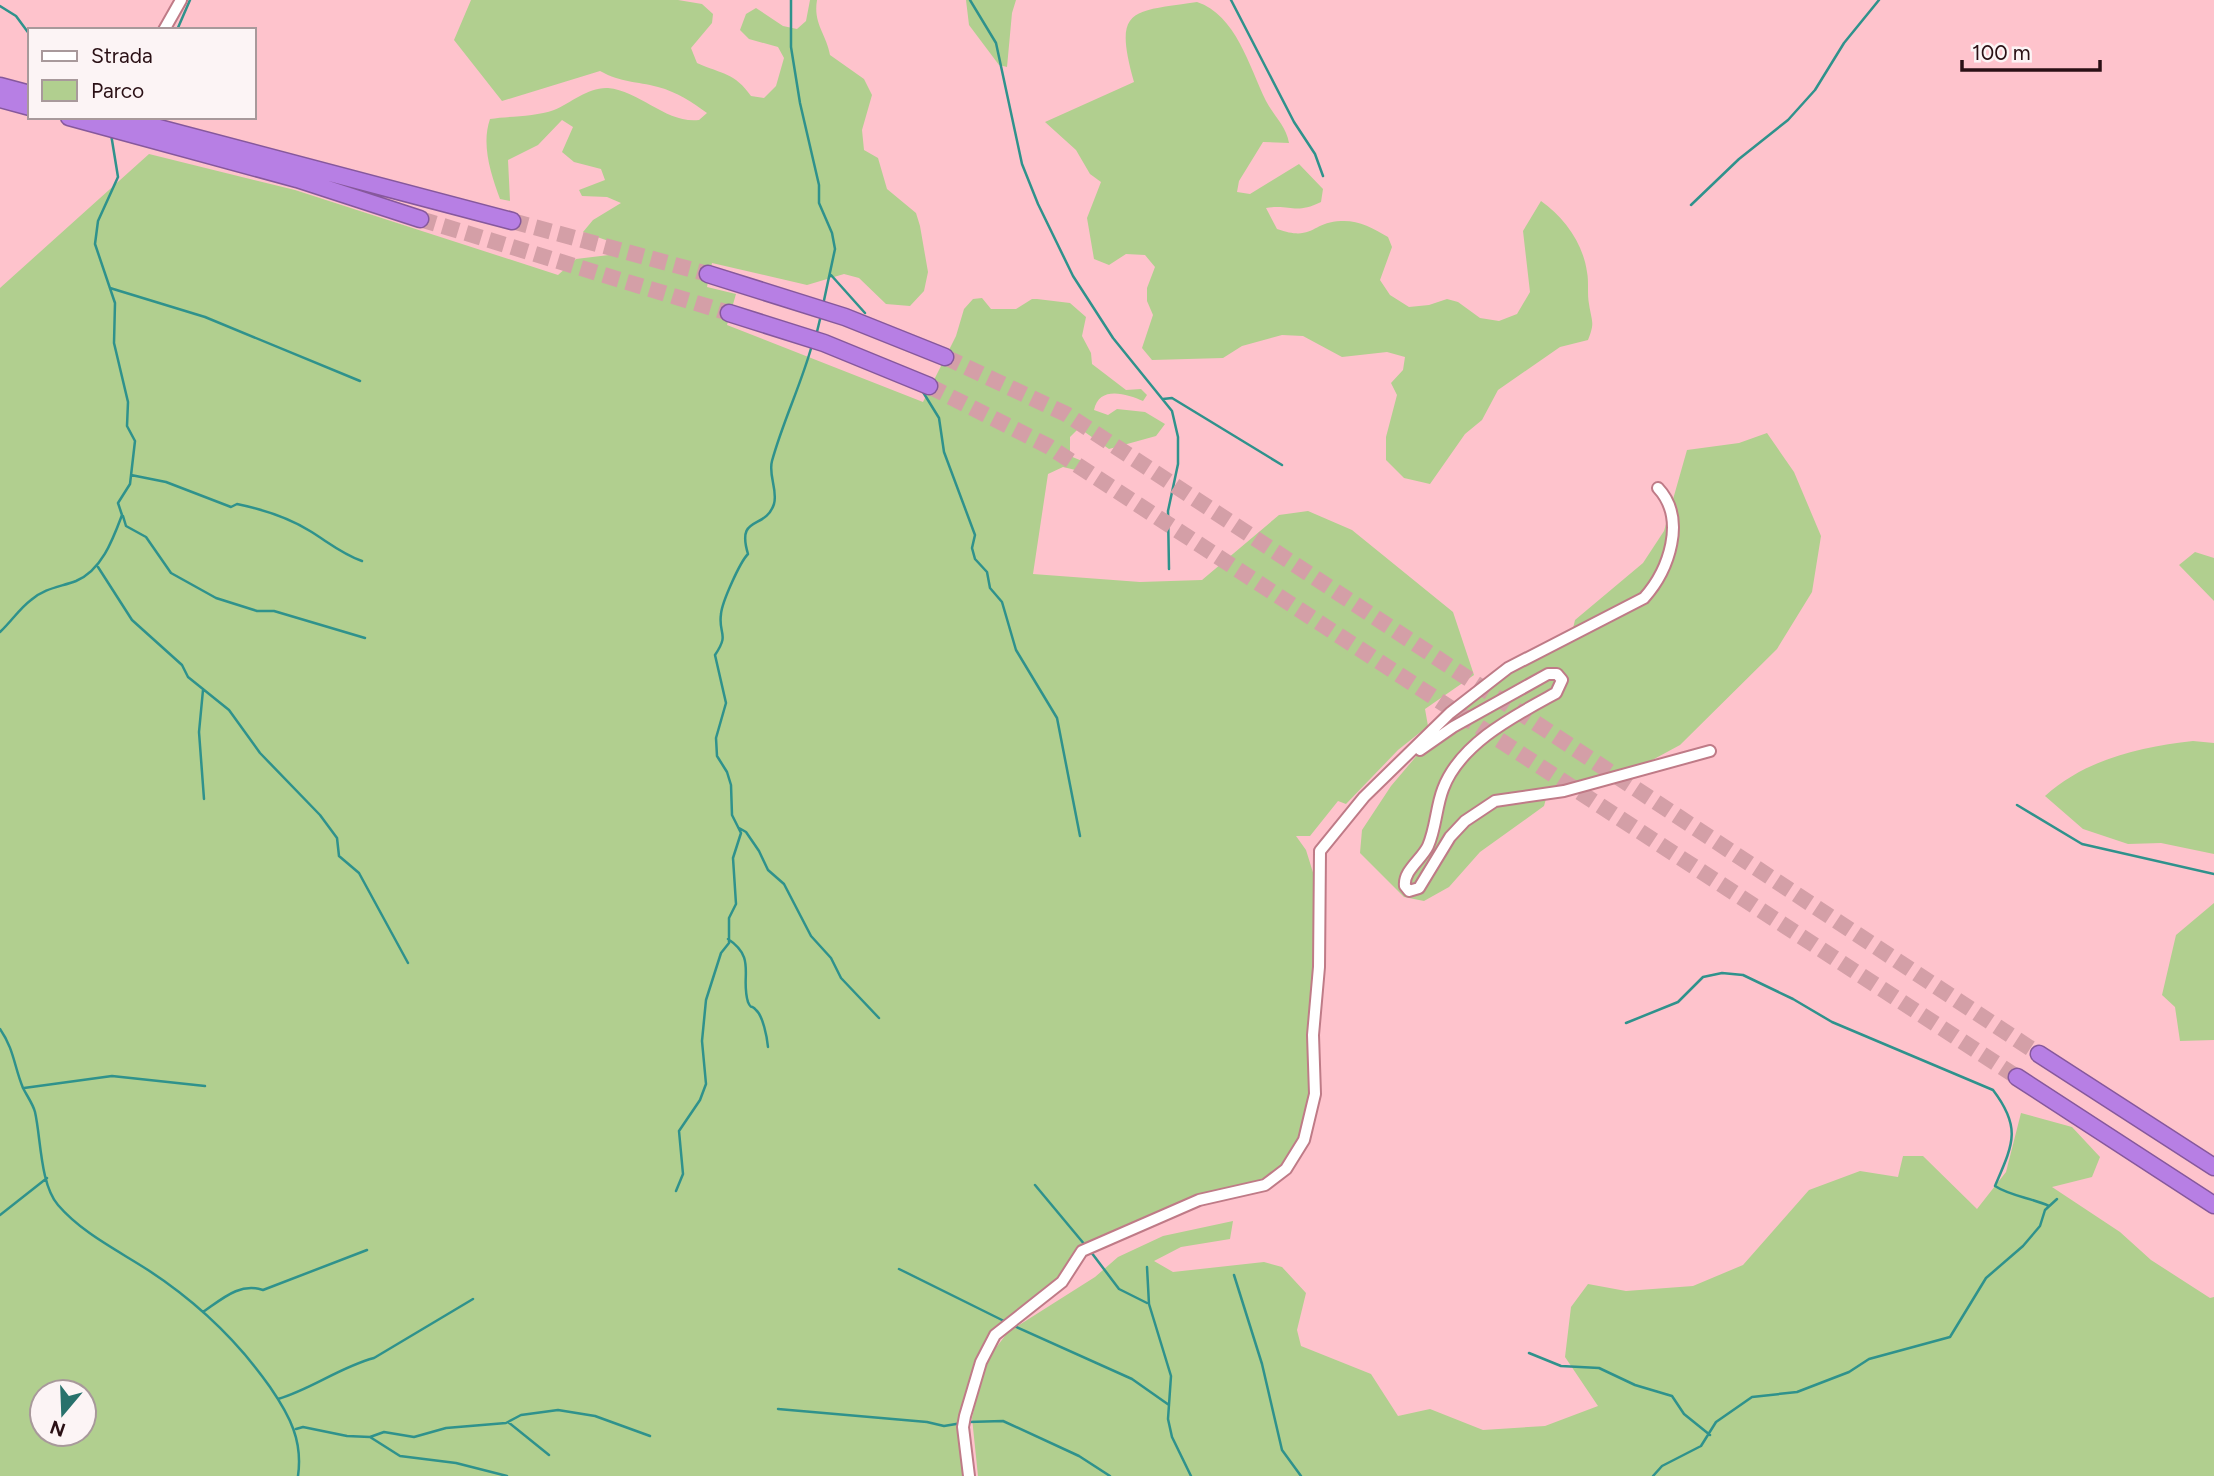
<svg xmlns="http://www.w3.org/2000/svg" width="2214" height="1476" viewBox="0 0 2214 1476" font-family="Figtree,sans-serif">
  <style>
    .green { fill: #b1cf8f; fill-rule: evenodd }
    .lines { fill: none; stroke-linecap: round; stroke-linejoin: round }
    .stream { stroke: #2f928c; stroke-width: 2.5 }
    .highway-tunnel { stroke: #d49fa7; stroke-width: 16; stroke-dasharray: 16 8; stroke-linecap: butt }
    .minor-casing { stroke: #bf7b87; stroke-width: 14 }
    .highway-casing { stroke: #86589c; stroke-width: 19 }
    .minor { stroke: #fff; stroke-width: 10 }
    .highway { stroke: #b77fe4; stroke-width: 16 }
  </style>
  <rect width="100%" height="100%" fill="#fec3cc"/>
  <!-- green -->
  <path class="green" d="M 471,0 L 678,0 L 702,4 L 713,14 L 712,23 L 691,48 L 697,63 C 722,74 735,73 751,96 L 764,98 L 776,86 L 784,58 L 778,47 L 749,39 L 740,30 L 746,14 L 756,8 L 783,26 L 797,29 L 806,21 L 810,0 L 817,0 C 813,24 826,33 830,55 L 864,79 L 872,95 L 862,130 L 864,150 L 878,158 L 887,189 L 916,213 L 920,226 L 928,272 L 924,291 L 910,306 L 886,304 L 859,278 L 844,274 L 807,285 L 712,263 L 707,287 L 736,294 L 727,325 L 923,402 L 956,336 L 964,309 L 973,299 L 982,298 L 991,309 L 1016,309 L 1032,299 L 1037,299 L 1070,303 L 1086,317 L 1082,336 L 1091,353 L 1092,364 L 1126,390 L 1141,389 L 1147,395 L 1143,401 C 1127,394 1099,385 1094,410 L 1108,415 L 1117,409 L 1145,412 L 1165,424 L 1156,436 L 1109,449 L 1079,428 L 1070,437 L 1070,456 L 1087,463 L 1088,473 L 1063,467 L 1048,474 L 1033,574 L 1140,582 L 1202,580 L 1279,515 L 1308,511 L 1352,530 L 1453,612 L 1474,675 L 1425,709 L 1428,726 L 1398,750 L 1346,804 L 1338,801 L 1310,836 L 1296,836 L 1306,850 L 1315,879 L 1313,1094 L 1301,1139 L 1284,1167 L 1264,1183 L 1198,1198 L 1081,1249 L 1060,1280 L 993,1333 L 979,1361 L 957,1425 L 966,1476 L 0,1476 L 0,288 L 149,154 L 295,190 L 558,275 L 576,259 L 609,255 L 617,244 L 583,232 L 593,220 L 621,203 L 607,197 L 582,196 L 579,190 L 605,180 L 601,169 L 574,162 L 562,152 L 573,127 L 562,120 L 538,145 L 508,160 L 510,201 L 500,199 C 491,174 481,145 490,119 C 509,116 535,117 554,110 C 571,103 588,87 608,88 C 640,91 667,124 699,120 L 707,113 C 692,102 677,92 658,87 C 636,81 622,83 600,71 L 502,101 L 454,40 ZM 42,1392 L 84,1392 L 84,1434 L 42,1434 Z
    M 966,0 L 1016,0 L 1012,13 L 1007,67 L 999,65 L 969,25 Z
    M 1197,2 C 1236,15 1249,66 1266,101 C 1274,116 1286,126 1289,143 L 1263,142 L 1239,181 L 1237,192 L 1250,194 L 1299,164 L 1323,189 L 1321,202 C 1294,215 1292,204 1266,208 L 1277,229 C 1314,242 1311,222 1341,221 C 1358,220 1373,228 1388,237 L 1392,247 L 1380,280 L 1390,295 L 1409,307 L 1429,305 L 1447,299 L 1458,302 L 1480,318 L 1499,321 L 1517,314 L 1530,292 L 1523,231 L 1541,201 C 1564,217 1583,243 1587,272 C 1589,282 1587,294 1589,304 C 1592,323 1595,322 1588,340 L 1560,347 L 1498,390 L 1482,420 L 1465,434 L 1430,484 L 1404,478 L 1386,460 L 1386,437 L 1397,395 L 1391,383 L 1403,370 L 1405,357 L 1387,352 L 1342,357 L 1303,336 L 1282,335 L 1242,346 L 1223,358 L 1152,360 L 1142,348 L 1153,315 L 1147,301 L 1147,288 L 1155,267 L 1145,255 L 1126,254 L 1109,265 L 1094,259 L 1087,218 L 1101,182 L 1090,174 L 1076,150 L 1045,122 L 1134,82 C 1113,7 1131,12 1197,2 Z
    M 1767,433 L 1794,472 L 1821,536 L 1812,592 L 1777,649 L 1680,745 L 1630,772 L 1547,795 L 1544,806 L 1480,852 L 1449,887 L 1424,901 L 1404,897 L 1360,853 L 1362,830 L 1391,786 L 1436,733 L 1508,674 L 1570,641 L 1575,620 L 1643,563 L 1664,531 L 1687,450 L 1739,443 Z
    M 2195,552 L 2214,558 L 2214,601 L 2179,565 Z
    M 2193,741 L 2214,743 L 2214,854 L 2161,843 L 2128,844 L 2083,829 L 2045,796 C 2086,759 2140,747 2193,741 Z
    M 2214,903 L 2214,1040 L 2180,1041 L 2175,1007 L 2162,995 L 2176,935 Z
    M 2021,1113 L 2072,1127 L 2100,1157 L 2092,1177 L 2052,1187 L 2120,1232 L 2151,1260 L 2210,1298 L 2214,1297 L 2214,1476 L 978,1476 L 972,1418 L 985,1362 L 1008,1332 L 1095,1277 L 1118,1257 L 1163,1236 L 1233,1221 L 1230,1239 L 1181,1247 L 1154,1261 L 1173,1272 L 1264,1262 L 1282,1267 L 1306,1293 L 1297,1330 L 1301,1346 L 1371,1374 L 1398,1416 L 1430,1409 L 1483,1430 L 1545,1426 L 1598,1406 L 1565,1357 L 1571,1307 L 1588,1284 L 1626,1291 L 1693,1286 L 1743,1265 L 1809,1190 L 1860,1171 L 1898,1177 L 1903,1156 L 1923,1156 L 1977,1209 L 2006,1172 Z"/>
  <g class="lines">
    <!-- stream -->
    <path class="stream" d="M 791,0 L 791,47 L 800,103 L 819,185 L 819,203 L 832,233 L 835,249 L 823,305
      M 970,0 L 996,43 L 1022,164 L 1038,204 L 1073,276 L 1113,338 L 1172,411 L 1178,437 L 1178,464 L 1168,511 L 1169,569
      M 1231,0 L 1294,122 L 1315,154 L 1323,176
      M 0,6 L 16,16 L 30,35
      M 177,30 L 190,0
      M 100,119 L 107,117
      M 1691,205 L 1739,159 L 1788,120 L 1815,90 L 1844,43 L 1879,0
      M 831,275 L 865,313
      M 110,288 L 205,317 L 360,381
      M 816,336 L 821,315
      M 923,392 L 939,418 L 944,452 L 975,535 L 972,548 L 975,559 L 987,572 L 990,588 L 1002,602 L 1016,650 L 1057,718 L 1080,836
      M 1163,399 L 1172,398 L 1282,465
      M 131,475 L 166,482 L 231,507 L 237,504 C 261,509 289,518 310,531 C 328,542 342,554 362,561
      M 123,516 L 126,526 L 146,537 L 171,573 L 216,598 L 257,611 L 274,611 L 365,638
      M 98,567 L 132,620 L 182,665 L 188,677 L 229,710 L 260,753 L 320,815 L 337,838 L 339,856 L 359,873 L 408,963
      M 0,632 C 11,622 19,609 31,600 C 45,588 60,587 76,581 C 102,570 113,539 122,515 L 118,503 L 130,484 L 135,441 L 127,426 L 128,402 L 114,343 L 115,303 L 95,244 L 98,221 L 118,177 L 111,134
      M 203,690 L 199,732 L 204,799
      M 2017,805 L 2082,844 L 2214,874
      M 739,828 L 746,832 L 759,851 L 768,870 L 784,884 L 811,936 L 831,958 L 841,978 L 879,1018
      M 728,939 C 757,958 740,977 748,1002 C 752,1011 750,1003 756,1010 C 763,1016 767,1037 768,1047
      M 1626,1023 L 1678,1002 L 1703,977 L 1722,973 L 1743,975 L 1793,999 L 1832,1022 L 1993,1090 C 2022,1128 2013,1144 1995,1186 C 2010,1196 2032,1198 2049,1206
      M 0,1029 C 14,1049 14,1066 23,1088 C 27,1096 33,1104 35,1112 C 41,1138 40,1184 58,1205 C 82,1233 117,1250 148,1270 C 197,1302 237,1340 270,1387 C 290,1416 303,1441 298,1476
      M 24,1088 L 112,1076 L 205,1086
      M 1035,1185 L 1085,1245
      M 676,1191 L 683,1174 L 679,1131 L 700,1100 L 706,1084 L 702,1041 L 706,1000 L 721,953 L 729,943 L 729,918 L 736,904 L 733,858 L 741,833 L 732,815 L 731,785 L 727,772 L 717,756 L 716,738 L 726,703 L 715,655 C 730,633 718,635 721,614 C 722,602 740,562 748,554 C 736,514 765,531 774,504 C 778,490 768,475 772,461 C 783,421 801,385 812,345
      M 0,1215 L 47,1178
      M 1091,1252 L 1119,1289 L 1147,1303
      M 1147,1267 L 1149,1304 L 1171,1376 L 1168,1419 L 1172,1437 L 1191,1476
      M 899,1269 L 1006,1322
      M 1234,1275 L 1262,1364 L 1282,1450 L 1301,1476
      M 203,1312 C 222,1299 240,1282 263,1290 L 367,1250
      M 1012,1325 L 1132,1379 L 1169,1405
      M 1529,1353 L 1561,1366 L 1599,1368 L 1635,1385 L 1672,1396 L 1684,1414 L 1710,1435
      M 278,1399 C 312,1389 340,1367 374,1358 L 473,1299
      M 778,1409 L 927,1422 L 944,1426 L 962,1423
      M 508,1422 L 549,1455
      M 968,1422 L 1003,1421 L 1079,1456 L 1110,1476
      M 296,1429 L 303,1427 L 347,1436 L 370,1437 L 400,1456 L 456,1463 L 507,1476
      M 370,1437 L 384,1432 L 414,1437 L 446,1428 L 506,1423 L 521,1415 L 558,1410 L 595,1416 L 650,1436
      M 1653,1476 L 1662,1466 L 1701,1446 L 1716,1422 L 1752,1397 L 1797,1392 L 1849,1372 L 1869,1359 L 1950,1337 L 1986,1278 L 2023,1246 L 2040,1226 L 2045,1210 L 2057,1199"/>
    <!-- highway-tunnel -->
    <path class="highway-tunnel" d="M 420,219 L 729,313
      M 512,221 L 708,274
      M 945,357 L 1066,414 L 2039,1054
      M 929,386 L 1048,446 L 2017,1077"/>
    <defs>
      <path id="minor" d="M 164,30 L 181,0
        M 1420,750 L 1453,727 L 1548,674 L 1557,674 L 1562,680 L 1556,693 C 1516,715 1460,743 1443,789 C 1436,807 1436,828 1428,846 C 1422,859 1403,871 1405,886 L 1409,891 L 1419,888 L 1450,837 L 1465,821 L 1495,801 L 1564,791 L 1710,751
        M 969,1476 L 963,1427 L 965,1416 L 981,1362 L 995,1335 L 1062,1282 L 1082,1251 L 1199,1200 L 1265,1185 L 1286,1169 L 1304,1140 L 1315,1094 L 1313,1035 L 1319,967 L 1320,851 L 1364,797 L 1450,713 L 1508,668 L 1644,598 C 1669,570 1687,519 1658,488"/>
      <path id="highway" d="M 0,86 L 30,94
        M 0,99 L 30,107
        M 69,117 L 297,179 L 420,219
        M 117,117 L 512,221
        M 708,274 L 845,317 L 945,357
        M 729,313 L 824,343 L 929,386
        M 2039,1054 L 2214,1167
        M 2017,1077 L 2214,1205"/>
    </defs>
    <!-- minor casing -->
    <use href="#minor" class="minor-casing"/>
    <!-- highway casing -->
    <use href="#highway" class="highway-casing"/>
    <!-- minor -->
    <use href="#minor" class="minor"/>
    <!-- highway -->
    <use href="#highway" class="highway"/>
  </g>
  <!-- legend -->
  <rect x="28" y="28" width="228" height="91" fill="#fcf4f5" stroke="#a8999b" stroke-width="2"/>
  <rect x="42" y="51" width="35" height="10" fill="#ffffff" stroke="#a8999b" stroke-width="2"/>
  <text x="91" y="63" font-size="21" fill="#2a1015">Strada</text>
  <rect x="42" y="80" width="35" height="21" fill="#b1cf8f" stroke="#a8999b" stroke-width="2"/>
  <text x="91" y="98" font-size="21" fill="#2a1015">Parco</text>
  <!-- north arrow -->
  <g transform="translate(63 1413) rotate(199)"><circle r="33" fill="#fcf4f5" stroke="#a8999b" stroke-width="2"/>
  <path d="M0-5L12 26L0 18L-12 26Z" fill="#28716c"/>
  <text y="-10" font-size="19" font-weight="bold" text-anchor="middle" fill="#2a1015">N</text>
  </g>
  <!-- scale -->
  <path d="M1962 60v10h138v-10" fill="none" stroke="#2a1015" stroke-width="3.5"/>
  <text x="1972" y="60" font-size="21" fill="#2a1015" stroke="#fcf4f5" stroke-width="5" paint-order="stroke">100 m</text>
</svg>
